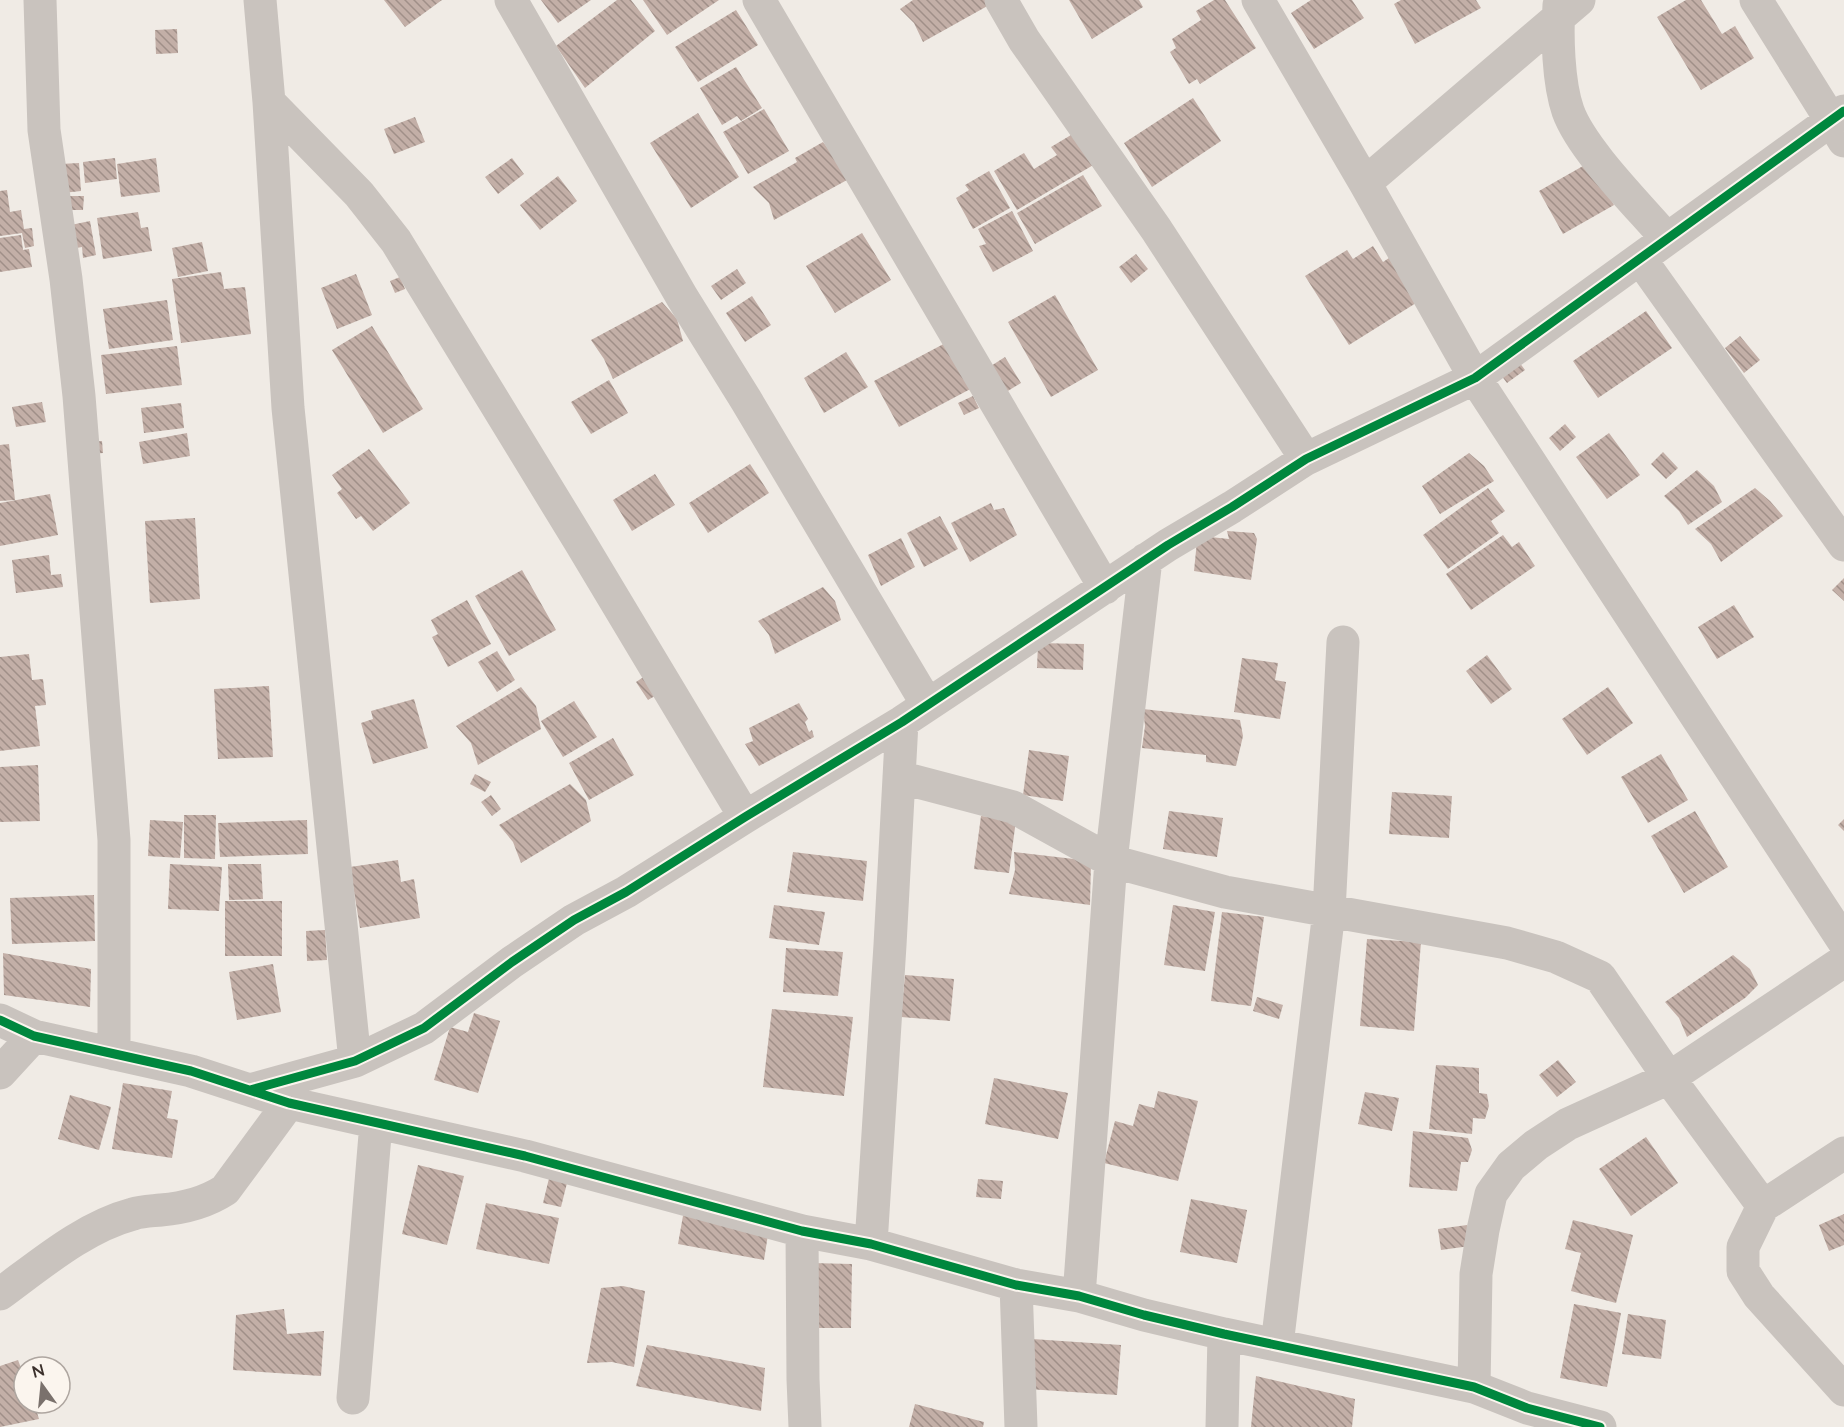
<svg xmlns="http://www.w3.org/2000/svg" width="1844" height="1427" viewBox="0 0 1844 1427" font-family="Lato,sans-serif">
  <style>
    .building { fill: url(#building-back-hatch) }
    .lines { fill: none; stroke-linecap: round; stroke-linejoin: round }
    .minor { stroke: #c9c3be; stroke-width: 33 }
    .cycleway-casing { stroke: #fbf5ee; stroke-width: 13 }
    .cycleway { stroke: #00873e; stroke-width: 9 }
  </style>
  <defs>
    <pattern id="building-back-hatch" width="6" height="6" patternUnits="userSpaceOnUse" patternTransform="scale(1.5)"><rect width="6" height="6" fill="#c3afa7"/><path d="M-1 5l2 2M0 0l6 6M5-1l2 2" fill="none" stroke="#a08f88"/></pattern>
  </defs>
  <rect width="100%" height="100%" fill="#f0ebe5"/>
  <!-- building -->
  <path class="building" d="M 384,0 L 442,0 L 405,27 Z
    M 541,0 L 591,0 L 558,23 Z
    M 617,0 L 631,0 L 655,31 L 585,88 L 556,46 Z
    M 643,0 L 719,0 L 667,35 Z
    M 913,0 L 989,0 L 991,4 L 923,42 L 914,23 L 900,9 Z
    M 1069,0 L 1139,0 L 1143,7 L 1092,39 Z
    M 1214,0 L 1225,0 L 1256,48 L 1200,84 L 1197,79 L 1189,84 L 1170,52 L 1176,48 L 1172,39 L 1201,20 L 1196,11 Z
    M 1311,0 L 1352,0 L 1364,18 L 1314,49 L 1291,13 Z
    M 1401,0 L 1476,0 L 1481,8 L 1415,44 L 1394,4 Z
    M 1686,0 L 1701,0 L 1722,34 L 1735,26 L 1754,58 L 1701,90 L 1657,17 Z
    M 736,10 L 758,45 L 698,82 L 675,47 Z
    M 177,29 L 178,53 L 156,54 L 155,30 Z
    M 736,67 L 762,108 L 741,121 L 737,116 L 722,125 L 700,88 Z
    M 1193,98 L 1221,141 L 1152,187 L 1124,143 Z
    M 764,109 L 789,151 L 748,174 L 723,132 Z
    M 698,113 L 739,177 L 691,208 L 650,143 Z
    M 415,117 L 425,142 L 394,154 L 384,129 Z
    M 1076,132 L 1095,164 L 1017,210 L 994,171 L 1024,153 L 1034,169 L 1057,155 L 1051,147 Z
    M 823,142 L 839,162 L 847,180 L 774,220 L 769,203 L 753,187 L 797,162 L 795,158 Z
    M 115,158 L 117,179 L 85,183 L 83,162 Z
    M 156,158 L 160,192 L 121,197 L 117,164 Z
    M 512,158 L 524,174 L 498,194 L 485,177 Z
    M 1590,162 L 1614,205 L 1563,234 L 1539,191 Z
    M 79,163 L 81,191 L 63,193 L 60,164 Z
    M 989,171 L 1010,208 L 973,229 L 956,198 L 969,190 L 965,185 Z
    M 1083,175 L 1102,206 L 1035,244 L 1017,213 Z
    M 558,176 L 577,201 L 540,230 L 520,205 Z
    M 7,190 L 10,212 L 21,210 L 24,229 L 32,228 L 34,246 L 25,248 L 22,233 L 0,236 L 0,191 Z
    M 63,196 L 84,196 L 83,210 L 63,210 Z
    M 1012,211 L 1033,251 L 993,272 L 979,246 L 986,244 L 978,229 Z
    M 138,212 L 141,228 L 148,227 L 152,251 L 103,259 L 97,218 Z
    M 90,221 L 96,255 L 83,258 L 82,247 L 71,249 L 66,226 Z
    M 862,233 L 891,280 L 835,313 L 806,266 Z
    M 21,235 L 23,250 L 29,249 L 32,267 L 0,272 L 0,238 Z
    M 202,242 L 208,271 L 178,277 L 172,248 Z
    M 1373,246 L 1383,262 L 1395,254 L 1424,298 L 1349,345 L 1305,276 L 1347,250 L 1353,259 Z
    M 1136,254 L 1148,269 L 1131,283 L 1119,267 Z
    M 737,269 L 746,283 L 721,300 L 711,286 Z
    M 221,272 L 224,289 L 245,287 L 251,334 L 181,343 L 172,279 Z
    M 356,274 L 372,315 L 337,329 L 321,288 Z
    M 400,277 L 405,289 L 395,293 L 390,281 Z
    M 1055,295 L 1098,370 L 1051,397 L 1008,322 Z
    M 752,296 L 771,325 L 745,342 L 726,313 Z
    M 167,300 L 173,340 L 109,349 L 103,309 Z
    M 662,302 L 677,319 L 683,341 L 613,379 L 604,359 L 591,340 Z
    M 1646,311 L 1672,348 L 1598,398 L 1573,361 Z
    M 372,326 L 423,409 L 383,433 L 332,350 Z
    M 1740,336 L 1760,360 L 1744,373 L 1725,348 Z
    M 951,340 L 976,386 L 899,427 L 874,381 Z
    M 177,346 L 182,385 L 106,394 L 101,355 Z
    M 846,352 L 868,387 L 824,413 L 804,378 Z
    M 1513,354 L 1525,370 L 1507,383 L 1495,367 Z
    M 1005,357 L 1021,383 L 998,397 L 983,371 Z
    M 609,380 L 628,413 L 591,434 L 571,402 Z
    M 973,396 L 979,408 L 964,415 L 958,403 Z
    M 42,402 L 46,422 L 16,427 L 12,407 Z
    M 181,403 L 184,428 L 144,433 L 141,408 Z
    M 1565,424 L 1576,437 L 1560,451 L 1549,438 Z
    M 187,433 L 190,456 L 143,464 L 139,442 Z
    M 1609,433 L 1640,475 L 1607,499 L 1576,457 Z
    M 102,441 L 103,453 L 92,454 L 91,442 Z
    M 9,444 L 15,500 L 0,501 L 0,445 Z
    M 369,449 L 410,503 L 373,531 L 361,516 L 356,519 L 337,493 L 342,489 L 332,475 Z
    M 1663,452 L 1678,468 L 1666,479 L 1651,464 Z
    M 1469,453 L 1484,466 L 1494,481 L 1440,514 L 1422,486 Z
    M 750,464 L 769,493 L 708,533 L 689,503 Z
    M 1697,470 L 1714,486 L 1722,502 L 1688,525 L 1679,511 L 1664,496 Z
    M 655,474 L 675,505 L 632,531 L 613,500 Z
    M 1488,488 L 1505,511 L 1491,521 L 1499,533 L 1448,569 L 1423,535 Z
    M 1755,488 L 1770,501 L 1783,516 L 1721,562 L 1711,544 L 1695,529 Z
    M 50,494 L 58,535 L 0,546 L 0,503 Z
    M 991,503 L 994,510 L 1004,508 L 1017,535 L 970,562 L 951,523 Z
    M 940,516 L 958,549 L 924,567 L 907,533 Z
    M 195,518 L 200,599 L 150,603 L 145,521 Z
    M 1227,531 L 1254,533 L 1257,539 L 1251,580 L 1194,571 L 1197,541 L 1201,536 L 1229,539 Z
    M 1503,535 L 1512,547 L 1519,542 L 1535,566 L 1471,610 L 1446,574 Z
    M 901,538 L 915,567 L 881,586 L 868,555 Z
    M 49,555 L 51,575 L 61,574 L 63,587 L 16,593 L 12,560 Z
    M 522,570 L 556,630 L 509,656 L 475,596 Z
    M 1844,578 L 1844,601 L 1832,590 Z
    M 823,587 L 835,601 L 841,620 L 775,654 L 769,635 L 758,621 Z
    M 467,600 L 491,644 L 448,667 L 432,637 L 438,634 L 431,620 Z
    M 1734,605 L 1754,637 L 1717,659 L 1698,627 Z
    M 1038,643 L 1084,644 L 1083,670 L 1037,668 Z
    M 497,651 L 515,680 L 497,692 L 478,662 Z
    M 29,654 L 32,680 L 43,679 L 46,705 L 35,706 L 40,746 L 0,751 L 0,657 Z
    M 1487,655 L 1512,689 L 1491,704 L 1466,671 Z
    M 1242,658 L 1278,663 L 1275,680 L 1286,682 L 1280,719 L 1234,712 Z
    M 648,674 L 660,693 L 648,700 L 636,682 Z
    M 269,686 L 273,757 L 218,759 L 214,689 Z
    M 521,687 L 536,706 L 541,729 L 478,765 L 471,743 L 456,726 Z
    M 1608,687 L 1633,723 L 1587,755 L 1562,719 Z
    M 414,699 L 428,748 L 373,764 L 361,723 L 373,719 L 371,711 Z
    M 574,701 L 597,737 L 563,757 L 541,721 Z
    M 799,703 L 808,719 L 805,722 L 809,732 L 812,730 L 814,737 L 759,766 L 745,744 L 753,741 L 749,728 Z
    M 1143,709 L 1240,720 L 1243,736 L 1236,766 L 1206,762 L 1206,755 L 1142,748 L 1145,726 Z
    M 613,738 L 634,775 L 589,800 L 569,763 Z
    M 1029,750 L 1069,756 L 1063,801 L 1023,795 Z
    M 1661,754 L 1688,800 L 1648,823 L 1621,777 Z
    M 38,765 L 40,821 L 0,822 L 0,767 Z
    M 475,774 L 491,782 L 485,792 L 470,784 Z
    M 570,784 L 586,800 L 591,821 L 521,863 L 513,842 L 499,825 Z
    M 1392,792 L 1452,796 L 1449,838 L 1389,834 Z
    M 491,795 L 501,809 L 492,816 L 481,802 Z
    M 1169,811 L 1223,818 L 1217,857 L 1163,849 Z
    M 1695,811 L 1728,867 L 1684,893 L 1651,836 Z
    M 184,815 L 216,815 L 215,859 L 184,858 Z
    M 981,816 L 1016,820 L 1009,873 L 974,869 Z
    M 1844,819 L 1844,831 L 1838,825 Z
    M 150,820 L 183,822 L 180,858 L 148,856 Z
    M 307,820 L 308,854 L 220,857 L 218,823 Z
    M 793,852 L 867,861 L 863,901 L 787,892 Z
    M 1014,852 L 1091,861 L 1090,905 L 1009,894 L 1015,870 Z
    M 398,860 L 401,882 L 414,879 L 420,918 L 360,928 L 350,867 Z
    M 170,864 L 222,867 L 219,911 L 168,909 Z
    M 228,864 L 261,864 L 263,899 L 229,900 Z
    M 94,895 L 95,941 L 12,944 L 10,898 Z
    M 225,901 L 282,901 L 282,956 L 225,956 Z
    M 774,905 L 825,912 L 819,945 L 769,938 Z
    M 1173,905 L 1215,912 L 1205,971 L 1164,965 Z
    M 1222,912 L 1264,917 L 1251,1006 L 1211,1001 Z
    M 325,930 L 327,960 L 307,961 L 306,931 Z
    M 1367,939 L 1421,942 L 1414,1031 L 1360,1026 Z
    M 786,948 L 843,952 L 838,996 L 783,992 Z
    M 3,953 L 91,969 L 90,1007 L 4,995 Z
    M 1733,955 L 1750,969 L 1758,985 L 1745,998 L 1687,1037 L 1679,1018 L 1665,1002 Z
    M 273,964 L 281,1012 L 237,1020 L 229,972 Z
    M 905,975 L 954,979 L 950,1021 L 901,1017 Z
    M 1257,997 L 1283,1005 L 1279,1019 L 1253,1011 Z
    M 772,1009 L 853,1017 L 844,1096 L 763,1087 Z
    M 474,1013 L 500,1021 L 478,1093 L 434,1080 L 450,1027 L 468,1032 Z
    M 1558,1060 L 1576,1082 L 1557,1097 L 1539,1075 Z
    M 1436,1065 L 1479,1068 L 1479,1093 L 1487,1094 L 1489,1106 L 1485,1119 L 1473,1118 L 1472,1134 L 1429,1129 Z
    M 994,1078 L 1068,1093 L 1058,1139 L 985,1124 Z
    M 123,1083 L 172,1091 L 167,1118 L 178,1120 L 172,1158 L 112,1149 Z
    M 1158,1091 L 1198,1101 L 1178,1181 L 1104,1163 L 1115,1121 L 1133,1126 L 1139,1104 L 1154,1108 Z
    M 1365,1092 L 1399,1098 L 1392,1131 L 1358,1124 Z
    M 70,1095 L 111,1107 L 99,1150 L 58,1139 Z
    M 1413,1131 L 1468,1138 L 1472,1150 L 1468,1162 L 1461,1162 L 1457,1191 L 1409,1187 Z
    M 1646,1137 L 1678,1183 L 1631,1216 L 1599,1169 Z
    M 418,1165 L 464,1176 L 447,1245 L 402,1234 Z
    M 551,1170 L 569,1175 L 561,1207 L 543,1203 Z
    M 978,1179 L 1003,1181 L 1001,1199 L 976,1197 Z
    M 1191,1199 L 1247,1210 L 1237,1263 L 1180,1252 Z
    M 486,1203 L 559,1218 L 549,1264 L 476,1249 Z
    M 684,1210 L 769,1228 L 764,1260 L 678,1244 Z
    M 1844,1214 L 1844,1245 L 1829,1251 L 1819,1225 Z
    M 1573,1220 L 1633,1235 L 1616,1303 L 1571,1291 L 1581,1253 L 1565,1249 Z
    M 1467,1225 L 1470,1246 L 1441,1250 L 1438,1229 Z
    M 811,1263 L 852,1264 L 851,1328 L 810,1328 Z
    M 623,1286 L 645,1291 L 634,1367 L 612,1362 L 587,1363 L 601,1288 Z
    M 1574,1304 L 1621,1313 L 1607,1387 L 1560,1378 Z
    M 284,1309 L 287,1334 L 324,1331 L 321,1376 L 233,1370 L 236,1315 Z
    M 1628,1314 L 1666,1320 L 1661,1359 L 1622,1354 Z
    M 1032,1339 L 1121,1345 L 1117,1395 L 1028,1389 Z
    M 647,1345 L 765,1368 L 761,1411 L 636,1386 Z
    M 18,1360 L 24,1376 L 24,1403 L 34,1403 L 39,1419 L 0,1427 L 0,1366 Z
    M 1256,1376 L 1355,1399 L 1352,1427 L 1251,1427 Z
    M 915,1404 L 984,1422 L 983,1427 L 909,1427 Z"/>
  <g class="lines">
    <!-- minor -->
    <path class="minor" d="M 40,0 L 44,130 L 66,279 L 79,396 L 114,840 L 114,1054
      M 260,0 L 269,102 L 288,408 L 355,1061
      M 511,0 L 682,297 L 746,400 L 927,704
      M 759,0 L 1105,588
      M 1001,0 L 1024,40 L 1156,229 L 1306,459
      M 1258,0 L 1365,183 L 1475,378 L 1844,942
      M 1756,0 L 1844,141
      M 1559,5 C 1557,35 1558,82 1568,111 C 1582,150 1639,206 1667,239
      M 269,102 L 359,194 L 396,241 L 580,542 L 745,817
      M 1365,183 L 1579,0
      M 1641,260 L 1844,545
      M 899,777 L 1013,807 L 1111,861 L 1225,892 L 1507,943 L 1556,957 L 1600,977 L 1669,1078 L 1763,1206
      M 0,1020 L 34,1036 L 191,1071 L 289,1103 L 525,1156 L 802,1231 L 871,1244 L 1016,1285 L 1079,1296 L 1144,1315 L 1224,1334 L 1474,1387 L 1527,1408 L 1600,1427
      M 0,1073 L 34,1036
      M 250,1090 L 355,1061 L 424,1028 L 512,962 L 574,920 L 626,892 L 745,817 L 902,722 L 1168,545 L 1232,507 L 1306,459 L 1475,378 L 1844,111
      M 1844,1153 L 1763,1206 L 1743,1247 L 1743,1271 L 1759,1296 L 1844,1390
      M 802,1231 L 803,1379 L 805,1427
      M 871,1244 L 890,945 L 902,722
      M 1016,1285 L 1021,1427
      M 0,1294 C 41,1264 84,1227 133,1214 C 142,1211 152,1211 161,1210 C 185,1208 205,1203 225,1190 L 289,1103
      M 1079,1296 L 1111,861 L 1146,559
      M 1277,1345 L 1329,911 L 1343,642
      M 1474,1387 L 1476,1274 L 1483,1230 L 1491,1194 L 1511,1166 L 1536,1145 L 1568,1124 L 1669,1078 L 1844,961
      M 353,1398 L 376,1123
      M 1222,1427 L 1224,1334"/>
    <defs>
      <path id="cycleway" d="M 0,1020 L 34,1036 L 191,1071 L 289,1103 L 525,1156 L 802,1231 L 871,1244 L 1016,1285 L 1079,1296 L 1144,1315 L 1224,1334 L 1474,1387 L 1527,1408 L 1600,1427
        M 250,1090 L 355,1061 L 424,1028 L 512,962 L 574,920 L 626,892 L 745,817 L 902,722 L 1168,545 L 1232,507 L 1306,459 L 1475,378 L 1844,111"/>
    </defs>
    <!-- cycleway casing -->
    <use href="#cycleway" class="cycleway-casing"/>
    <!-- cycleway -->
    <use href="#cycleway" class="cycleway"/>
  </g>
  <!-- north arrow -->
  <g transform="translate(42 1385) rotate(345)"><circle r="28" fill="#fbf5ee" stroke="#aea6a0" stroke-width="1.5"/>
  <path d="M0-4.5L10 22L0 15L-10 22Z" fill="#7a716c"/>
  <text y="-9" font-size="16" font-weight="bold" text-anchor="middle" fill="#3b302b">N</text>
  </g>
</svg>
